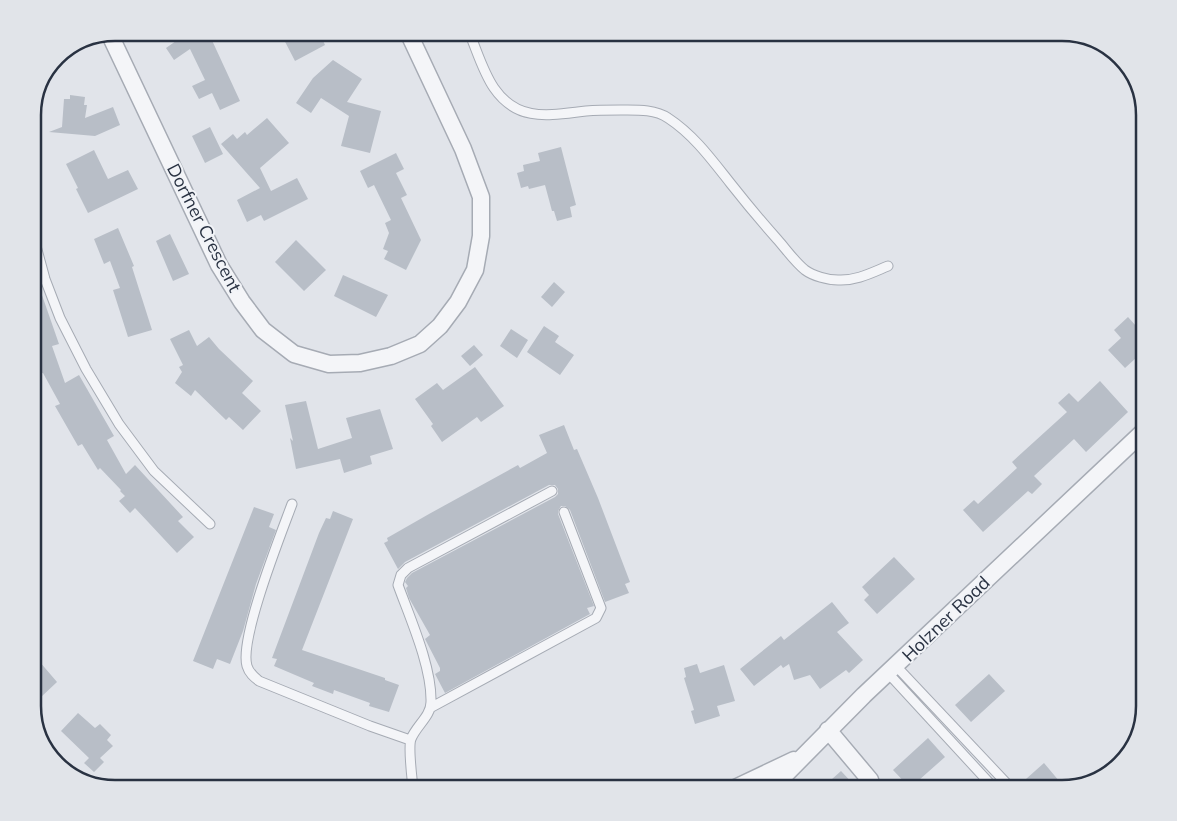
<svg xmlns="http://www.w3.org/2000/svg" width="1177" height="821" viewBox="0 0 1177 821" font-family="Mulish,sans-serif">
  <style>
    .building { fill: #b8bec7 }
    .lines { fill: none; stroke-linecap: round; stroke-linejoin: round }
    .service-casing { stroke: #a6abb4; stroke-width: 11 }
    .minor-casing { stroke: #a6abb4; stroke-width: 19 }
    .service { stroke: #f4f5f8; stroke-width: 9 }
    .minor { stroke: #f4f5f8; stroke-width: 16 }
    .labels { text-anchor: middle; stroke-width: 4; stroke-linejoin: round; paint-order: stroke }
    .street-label { font-size: 18px; fill: #293242; stroke: #f1f3f7 }
    .rim { fill: none; stroke: #293242; stroke-width: 2.5 }
  </style>
  <rect width="100%" height="100%" fill="#e1e4ea"/>
  <!-- building -->
  <path class="building" d="M 171,32 L 215,32 L 210,36 L 240,101 L 220,110 L 212,93 L 199,99 L 192,86 L 205,80 L 190,49 L 174,60 L 166,48 L 176,41 Z
    M 280,32 L 319,32 L 325,45 L 295,61 Z
    M 333,60 L 362,79 L 347,102 L 381,111 L 370,153 L 341,146 L 349,116 L 321,98 L 311,113 L 296,103 L 313,78 Z
    M 70,95 L 85,97 L 84,105 L 87,105 L 85,118 L 113,107 L 120,125 L 95,136 L 49,132 L 62,127 L 64,99 L 70,99 Z
    M 267,118 L 289,143 L 260,168 L 271,191 L 297,178 L 308,199 L 264,221 L 261,215 L 247,222 L 237,200 L 260,188 L 221,144 L 233,134 L 237,139 L 245,132 L 247,135 Z
    M 210,127 L 223,154 L 205,163 L 192,136 Z
    M 561,147 L 576,205 L 570,207 L 572,217 L 557,221 L 554,211 L 552,211 L 545,185 L 529,189 L 528,186 L 521,188 L 517,173 L 524,171 L 523,165 L 540,161 L 538,153 Z
    M 94,150 L 108,179 L 128,170 L 138,189 L 88,213 L 76,189 L 78,188 L 66,164 Z
    M 396,153 L 404,169 L 396,173 L 407,195 L 401,198 L 421,240 L 406,270 L 384,259 L 388,251 L 383,249 L 389,233 L 385,223 L 391,220 L 374,185 L 368,188 L 360,171 Z
    M 118,228 L 134,266 L 132,267 L 152,330 L 128,337 L 113,290 L 120,288 L 110,261 L 104,264 L 94,239 Z
    M 170,234 L 189,274 L 173,281 L 156,241 Z
    M 296,240 L 326,270 L 304,291 L 275,262 Z
    M 35,275 L 59,344 L 52,346 L 65,383 L 79,375 L 114,436 L 107,440 L 126,474 L 135,465 L 183,517 L 178,521 L 194,537 L 177,553 L 135,508 L 130,513 L 119,501 L 125,496 L 120,491 L 121,490 L 100,468 L 98,470 L 82,444 L 78,446 L 55,406 L 60,404 L 43,373 L 38,374 L 33,358 L 33,276 Z
    M 343,275 L 388,295 L 376,317 L 334,296 Z
    M 554,282 L 565,292 L 552,307 L 541,297 Z
    M 1128,317 L 1144,335 L 1144,364 L 1136,358 L 1125,368 L 1108,350 L 1121,338 L 1114,330 Z
    M 544,326 L 559,336 L 555,342 L 574,355 L 560,375 L 527,352 Z
    M 511,329 L 528,340 L 517,358 L 500,346 Z
    M 189,330 L 197,346 L 209,337 L 219,349 L 253,381 L 242,393 L 261,411 L 243,430 L 229,417 L 226,420 L 195,390 L 191,396 L 175,383 L 182,372 L 179,367 L 183,365 L 170,339 Z
    M 474,345 L 483,355 L 470,366 L 461,356 Z
    M 475,367 L 504,406 L 481,422 L 477,417 L 442,442 L 431,426 L 433,424 L 415,399 L 437,383 L 443,390 Z
    M 1100,381 L 1128,412 L 1086,452 L 1074,439 L 1034,476 L 1042,484 L 1032,494 L 1028,491 L 983,532 L 963,510 L 974,500 L 978,504 L 1017,468 L 1012,462 L 1067,412 L 1058,403 L 1069,393 L 1078,402 Z
    M 306,401 L 318,449 L 352,438 L 346,418 L 380,409 L 393,449 L 370,456 L 372,464 L 344,473 L 340,459 L 296,469 L 290,438 L 293,441 L 285,405 Z
    M 564,425 L 574,450 L 577,449 L 598,498 L 630,582 L 625,584 L 629,593 L 605,602 L 570,510 L 565,506 L 561,506 L 558,511 L 558,514 L 594,606 L 587,608 L 590,614 L 445,693 L 435,674 L 440,671 L 440,668 L 425,639 L 430,635 L 409,598 L 406,588 L 408,586 L 405,582 L 407,578 L 412,573 L 555,497 L 558,494 L 558,489 L 555,485 L 549,485 L 405,562 L 398,569 L 384,543 L 388,541 L 387,538 L 429,514 L 518,465 L 520,468 L 547,453 L 539,435 Z
    M 254,507 L 274,514 L 269,527 L 276,530 L 256,584 L 243,631 L 230,664 L 217,659 L 213,669 L 193,661 Z
    M 333,511 L 353,519 L 302,650 L 385,678 L 385,680 L 399,685 L 389,712 L 369,706 L 370,703 L 334,690 L 333,694 L 312,686 L 314,683 L 274,666 L 277,659 L 272,658 L 319,533 L 326,518 L 330,519 Z
    M 894,557 L 915,579 L 877,614 L 864,600 L 869,595 L 862,587 Z
    M 832,602 L 849,623 L 837,632 L 863,660 L 849,673 L 846,670 L 820,689 L 810,675 L 794,680 L 789,664 L 783,668 L 781,665 L 754,686 L 740,669 L 781,636 L 784,640 Z
    M 33,654 L 57,682 L 40,698 L 33,690 Z
    M 697,664 L 700,673 L 724,665 L 735,701 L 717,706 L 720,716 L 695,724 L 691,711 L 694,710 L 684,678 L 686,677 L 684,668 Z
    M 989,674 L 1005,691 L 971,722 L 955,705 Z
    M 78,713 L 95,728 L 100,724 L 111,735 L 107,740 L 113,746 L 100,758 L 104,762 L 94,772 L 84,763 L 89,758 L 61,731 Z
    M 928,738 L 945,757 L 910,788 L 893,770 Z
    M 1044,763 L 1065,788 L 1017,788 L 1017,787 Z
    M 841,771 L 857,788 L 822,788 Z"/>
  <g class="lines">
    <defs>
      <path id="service" d="M 469,32 C 477,51 483,72 494,88 C 518,123 550,115 586,111 C 598,110 609,110 621,110 C 636,110 655,109 668,118 C 694,135 712,160 731,184 C 746,203 761,221 777,239 C 786,249 794,261 805,270 C 813,276 828,280 838,280 C 856,281 871,273 888,266
        M 33,235 L 45,279 L 60,318 L 86,369 L 119,424 L 154,471 L 210,524
        M 292,504 C 281,534 239,639 247,666 C 249,673 254,677 259,681 L 370,726 L 410,740
        M 896,666 L 1011,788
        M 888,673 L 994,788
        M 430,708 L 596,618 L 601,608 L 564,512
        M 413,788 C 412,778 408,747 411,739 C 416,726 431,716 431,702 C 432,667 410,618 398,585 L 401,575 L 408,568 L 552,491"/>
      <path id="minor" d="M 110,35 L 219,265 L 242,302 L 263,330 L 294,354 L 329,364 L 360,363 L 391,356 L 420,344 L 440,326 L 458,302 L 475,270 L 481,236 L 481,197 L 463,149 L 408,32
        M 828,730 L 870,780 L 872,788
        M 735,788 L 794,760
        M 772,788 L 864,695 L 1144,431"/>
    </defs>
    <!-- service casing -->
    <use href="#service" class="service-casing"/>
    <!-- minor casing -->
    <use href="#minor" class="minor-casing"/>
    <!-- service -->
    <use href="#service" class="service"/>
    <!-- minor -->
    <use href="#minor" class="minor"/>
  </g>
  <g class="labels">
    <!-- street labels -->
    <g class="street-label">
      <text transform="translate(204 228) rotate(63)" y="6">Dorfner Crescent</text>
      <text transform="translate(946 619) rotate(-44)" y="6">Holzner Road</text>
    </g>
  </g>
  <!-- crop -->
  <path d="M0 0H1177V821H0ZM115 41H1062A74 74 0 0 1 1136 115V706A74 74 0 0 1 1062 780H115A74 74 0 0 1 41 706V115A74 74 0 0 1 115 41Z" fill="#e1e4e9" fill-rule="evenodd"/>
  <path class="rim" d="M115 41H1062A74 74 0 0 1 1136 115V706A74 74 0 0 1 1062 780H115A74 74 0 0 1 41 706V115A74 74 0 0 1 115 41Z"/>
</svg>
